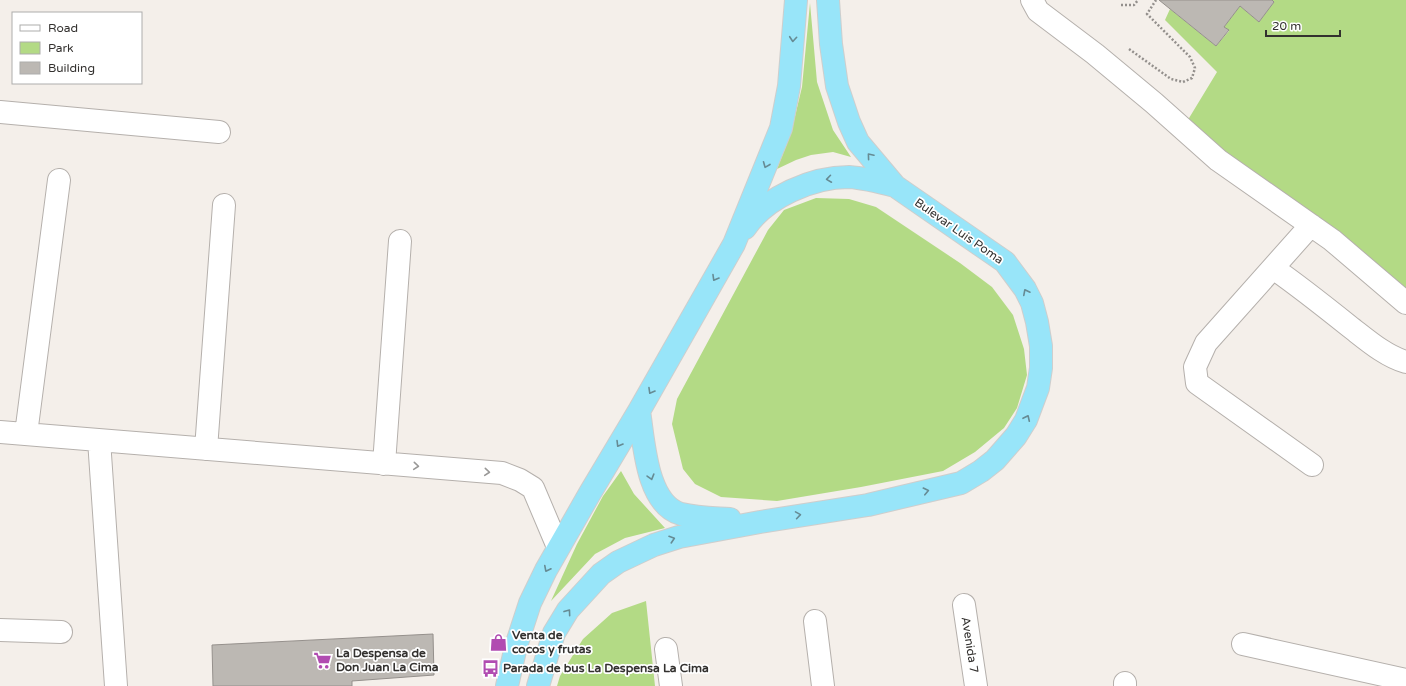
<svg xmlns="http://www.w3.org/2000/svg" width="1406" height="686" viewBox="0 0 1406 686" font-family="'Varela Round',sans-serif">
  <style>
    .green { fill: #b3da85 }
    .building { fill: #bcb8b3; stroke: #95908c }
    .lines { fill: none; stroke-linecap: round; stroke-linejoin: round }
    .street-casing { stroke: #b5b0ac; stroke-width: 24 }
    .highway-casing { stroke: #cececd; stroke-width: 24 }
    .path { stroke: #94908d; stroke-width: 2.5; stroke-dasharray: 2 2; stroke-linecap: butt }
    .street { stroke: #fff; stroke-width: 22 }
    .highway { stroke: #98e5f9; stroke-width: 22 }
    .oneway { stroke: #668b94 }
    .oneway2 { stroke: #999897 }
    .labels { text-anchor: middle; stroke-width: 3.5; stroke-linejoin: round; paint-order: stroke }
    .street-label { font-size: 12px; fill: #33312f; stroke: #fff }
    .poi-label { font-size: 12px; font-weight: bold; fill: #33312f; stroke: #fff; text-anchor: start }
  </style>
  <rect width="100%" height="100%" fill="#f4efea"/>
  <!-- green -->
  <path class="green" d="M 1272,0 L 1406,0 L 1406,303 L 1183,128 L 1217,72 L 1165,20 L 1170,9 L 1216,46 L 1229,31 L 1224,27 L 1240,6 L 1259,22 L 1274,2 Z
    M 810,3 L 817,82 L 833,130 L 851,157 L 833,152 L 811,155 L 796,160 L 777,169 L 791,133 L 802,87 Z
    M 816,198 L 849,199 L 876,207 L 960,263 L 992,287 L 1013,315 L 1024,349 L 1027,375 L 1017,408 L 1004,428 L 975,452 L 943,471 L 861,487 L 777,501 L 721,497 L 695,484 L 683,469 L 672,424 L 677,399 L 768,230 L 784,210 Z
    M 621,471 L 634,494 L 665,528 L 625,538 L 595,554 L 551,601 L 577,544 L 603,496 Z
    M 646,601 L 655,686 L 557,686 L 560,676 L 583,639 L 612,613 Z"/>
  <!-- building -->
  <path class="building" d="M 1159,0 L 1272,0 L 1274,2 L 1259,22 L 1240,6 L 1224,27 L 1229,30 L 1216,46 Z
    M 433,634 L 434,675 L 352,681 L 352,686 L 213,686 L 212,645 Z"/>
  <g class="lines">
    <defs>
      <path id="street" d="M 1032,0 L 1038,11 L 1095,54 L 1154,103 L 1218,160 L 1332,240 L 1406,303
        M 0,112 L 219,132
        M 1311,225 L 1206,343 L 1195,367 L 1197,383 L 1312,465
        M 1273,268 C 1299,286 1324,306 1349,326 C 1366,339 1385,356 1406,362
        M 0,432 L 502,473 L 520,480 L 533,488 L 558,547
        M 26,434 L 59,180
        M 99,440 L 116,686
        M 206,449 L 224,205
        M 384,464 L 400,241
        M 964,605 L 976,686
        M 815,621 L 823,686
        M 0,630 L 61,632
        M 1243,644 L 1406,680
        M 666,649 L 671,686
        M 1125,683 L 1125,686"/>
      <path id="highway" d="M 745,228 C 766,197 812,177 849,177 C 865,178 880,182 895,186
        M 639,411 C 644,441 646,504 681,514 C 697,518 714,518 730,519
        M 507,686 L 516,646 L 530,603 L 546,570 L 590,493 L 639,411 L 734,244 L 781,128 L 789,86 L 796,0
        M 538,686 L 554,633 L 568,610 L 601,574 L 618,562 L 654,545 L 679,537 L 760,522 L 868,505 L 961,483 L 981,471 L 995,460 L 1016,436 L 1026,420 L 1038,388 L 1041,368 L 1041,346 L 1037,322 L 1032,303 L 1025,289 L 1005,262 L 895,186 L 858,142 L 849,122 L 837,86 L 831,44 L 828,0"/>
    </defs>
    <!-- street casing -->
    <use href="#street" class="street-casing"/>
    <!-- highway casing -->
    <use href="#highway" class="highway-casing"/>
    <!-- path -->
    <path class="path" d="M 1121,5 L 1134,5 L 1138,0
      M 1129,49 L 1171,79 L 1183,82 L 1192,78 L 1195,68 L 1190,57 L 1147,14 L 1156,0"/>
    <!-- street -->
    <use href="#street" class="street"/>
    <!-- highway -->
    <use href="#highway" class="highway"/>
  </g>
  <!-- one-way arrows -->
  <defs><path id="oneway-chevron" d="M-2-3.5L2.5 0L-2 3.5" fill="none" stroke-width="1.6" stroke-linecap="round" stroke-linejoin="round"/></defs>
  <g class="oneway">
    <use href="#oneway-chevron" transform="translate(793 39) rotate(95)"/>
    <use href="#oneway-chevron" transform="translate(870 156) rotate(-130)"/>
    <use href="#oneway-chevron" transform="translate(766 165) rotate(112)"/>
    <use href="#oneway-chevron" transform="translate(829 179) rotate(172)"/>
    <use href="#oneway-chevron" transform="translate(715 278) rotate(120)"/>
    <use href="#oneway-chevron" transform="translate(1026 292) rotate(-117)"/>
    <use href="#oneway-chevron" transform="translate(651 391) rotate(120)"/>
    <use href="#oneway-chevron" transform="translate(1027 418) rotate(-65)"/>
    <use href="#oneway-chevron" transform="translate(619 444) rotate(121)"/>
    <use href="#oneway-chevron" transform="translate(651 477) rotate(74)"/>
    <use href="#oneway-chevron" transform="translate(926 491) rotate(-13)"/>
    <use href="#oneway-chevron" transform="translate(798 515) rotate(-9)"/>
    <use href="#oneway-chevron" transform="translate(672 539) rotate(-18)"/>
    <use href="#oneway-chevron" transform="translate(547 569) rotate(117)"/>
    <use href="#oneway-chevron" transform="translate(568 612) rotate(-54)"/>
  </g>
  <g class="oneway2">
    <use href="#oneway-chevron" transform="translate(416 466) rotate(5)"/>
    <use href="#oneway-chevron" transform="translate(487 472) rotate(5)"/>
  </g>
  <!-- icons -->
  <defs>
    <symbol id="shop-bare" viewBox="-9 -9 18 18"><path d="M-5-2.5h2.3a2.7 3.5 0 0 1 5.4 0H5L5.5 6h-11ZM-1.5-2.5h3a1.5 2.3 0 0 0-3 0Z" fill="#b14cb1" stroke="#fff" stroke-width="2.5" paint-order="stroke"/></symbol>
    <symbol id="supermarket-bare" viewBox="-9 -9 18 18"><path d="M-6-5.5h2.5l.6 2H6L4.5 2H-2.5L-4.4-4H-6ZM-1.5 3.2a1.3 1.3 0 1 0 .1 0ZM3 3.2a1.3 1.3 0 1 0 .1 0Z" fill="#b14cb1" stroke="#fff" stroke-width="2.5" paint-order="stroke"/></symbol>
    <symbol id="bus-bare" viewBox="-9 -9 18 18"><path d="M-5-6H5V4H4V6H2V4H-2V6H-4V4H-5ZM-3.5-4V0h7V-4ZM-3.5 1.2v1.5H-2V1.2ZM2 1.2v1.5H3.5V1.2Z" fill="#b14cb1" stroke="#fff" stroke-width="2.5" paint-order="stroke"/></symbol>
  </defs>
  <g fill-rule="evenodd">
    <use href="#shop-bare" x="486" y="630" width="25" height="25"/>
    <use href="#supermarket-bare" x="310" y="648" width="25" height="25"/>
    <use href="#bus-bare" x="478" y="656" width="25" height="25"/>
  </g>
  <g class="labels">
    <!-- street labels -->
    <g class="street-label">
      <text transform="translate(959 231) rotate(35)" y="4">Bulevar Luis Poma</text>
      <text transform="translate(970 645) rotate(81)" y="4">Avenida 7</text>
    </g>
    <!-- poi labels -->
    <g class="poi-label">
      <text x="512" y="639">Venta de<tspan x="512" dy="14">cocos y frutas</tspan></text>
      <text x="336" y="657">La Despensa de<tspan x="336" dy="14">Don Juan La Cima</tspan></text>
      <text x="503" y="672">Parada de bus La Despensa La Cima</text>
    </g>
  </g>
  <!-- legend -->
  <rect x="12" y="12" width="130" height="72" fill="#ffffff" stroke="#adadac"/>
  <rect x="20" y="25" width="20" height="6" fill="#ffffff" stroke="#adadac"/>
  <text x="48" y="32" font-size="12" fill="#33312f">Road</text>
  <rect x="20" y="42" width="20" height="12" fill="#b3da85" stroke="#adadac"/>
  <text x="48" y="52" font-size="12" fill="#33312f">Park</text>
  <rect x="20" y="62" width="20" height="12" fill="#bcb8b3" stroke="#adadac"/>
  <text x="48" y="72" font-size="12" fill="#33312f">Building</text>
  <!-- scale -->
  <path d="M1266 30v6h74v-6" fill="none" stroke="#33312f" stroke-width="2"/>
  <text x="1272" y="30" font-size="12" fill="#33312f" stroke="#ffffff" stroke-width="3" paint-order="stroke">20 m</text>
</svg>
